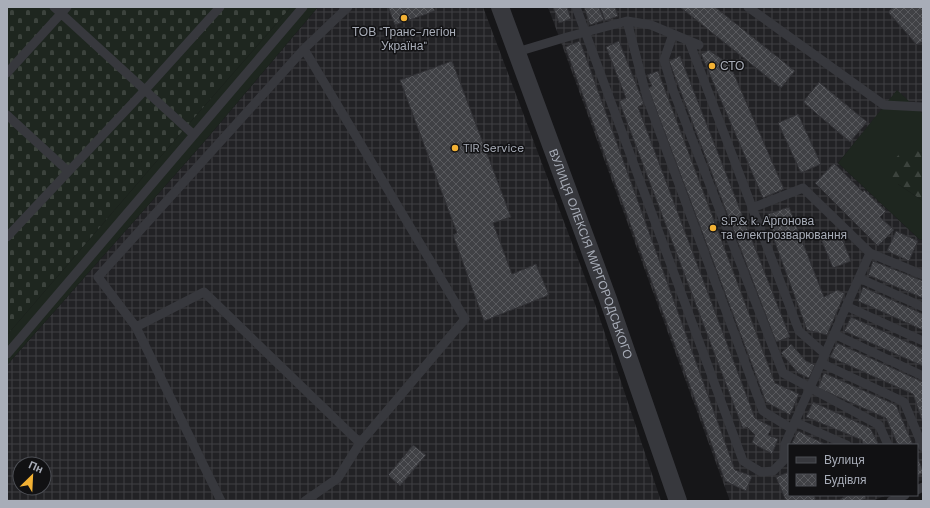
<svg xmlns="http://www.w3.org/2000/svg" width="930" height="508" viewBox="0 0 930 508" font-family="'DM Sans',sans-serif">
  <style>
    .industrial { fill: url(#industrial-grid); fill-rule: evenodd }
    .grass { fill: #1e261f }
    .forest { fill: url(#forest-firs) }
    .cemetery { fill: url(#cemetery-stones) }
    .building { fill: url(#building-cross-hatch); stroke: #303034 }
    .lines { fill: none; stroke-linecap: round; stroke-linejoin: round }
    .service { stroke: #37383d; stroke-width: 9 }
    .minor { stroke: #37383d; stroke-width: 18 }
    .poi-dot { fill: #f2b134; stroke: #111113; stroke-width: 1.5 }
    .labels { text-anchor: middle; stroke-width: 3; stroke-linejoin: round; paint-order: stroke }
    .poi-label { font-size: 12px; fill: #a8adb8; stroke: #111113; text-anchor: start }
    .street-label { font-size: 12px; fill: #a8adb8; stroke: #111113 }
  </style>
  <defs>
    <pattern id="industrial-grid" width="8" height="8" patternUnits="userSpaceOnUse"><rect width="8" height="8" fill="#222225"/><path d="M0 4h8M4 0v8" fill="none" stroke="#3f3f43"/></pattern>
    <pattern id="forest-firs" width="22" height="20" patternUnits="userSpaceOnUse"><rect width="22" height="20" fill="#1e261f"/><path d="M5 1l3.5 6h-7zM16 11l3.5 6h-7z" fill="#3c433d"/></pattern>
    <pattern id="cemetery-stones" width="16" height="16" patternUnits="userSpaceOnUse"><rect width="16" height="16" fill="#1e261f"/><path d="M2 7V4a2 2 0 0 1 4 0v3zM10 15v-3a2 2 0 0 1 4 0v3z" fill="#3c433d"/></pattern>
    <pattern id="building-cross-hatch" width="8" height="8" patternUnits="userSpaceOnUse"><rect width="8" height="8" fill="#404145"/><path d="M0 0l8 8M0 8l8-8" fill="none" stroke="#595a5e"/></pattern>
  </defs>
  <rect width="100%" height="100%" fill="#161618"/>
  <!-- industrial -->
  <path class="industrial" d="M 318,7 L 483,7 L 595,304 L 661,501 L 7,501 L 7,365 L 204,142 ZM 20,464 L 44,464 L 44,488 L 20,488 Z
    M 548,7 L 923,7 L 923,114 L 897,91 L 838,163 L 919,239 L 923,240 L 923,480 L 917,482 L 917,445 L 789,445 L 789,495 L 887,495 L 872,501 L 730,501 Z"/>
  <!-- grass -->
  <path class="grass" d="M 291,7 L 318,7 L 204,142 L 7,365 L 7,335 L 186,127 Z
    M 897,90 L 923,114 L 923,154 L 918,151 L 898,184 L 923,201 L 923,240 L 919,239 L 838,163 Z"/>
  <!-- forest -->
  <path class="forest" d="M 918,151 L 923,154 L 923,201 L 898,184 L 891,175 L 889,166 L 901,152 Z"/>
  <!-- cemetery -->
  <path class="cemetery" d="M 7,7 L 291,7 L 186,127 L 7,335 Z"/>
  <!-- building -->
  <path class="building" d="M 388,7 L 433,7 L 435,11 L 395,25 Z
    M 553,7 L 567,7 L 571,19 L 559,23 Z
    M 584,7 L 599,7 L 604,20 L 590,25 Z
    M 600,7 L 615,7 L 618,16 L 605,21 Z
    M 680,7 L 715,7 L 795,71 L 781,88 Z
    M 894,7 L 923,7 L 923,41 L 917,45 L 888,12 Z
    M 580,41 L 735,470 L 752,476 L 746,491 L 725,481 L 565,47 Z
    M 619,41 L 644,104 L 638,107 L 755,418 L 772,427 L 768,435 L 778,439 L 772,454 L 752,443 L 755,435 L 747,427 L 743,429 L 619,101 L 626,98 L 606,47 Z
    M 709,50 L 730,65 L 784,189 L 763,198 L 701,54 Z
    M 680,56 L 790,337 L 776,342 L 669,61 Z
    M 452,61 L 511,217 L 493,223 L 512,274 L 536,264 L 549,295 L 484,321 L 453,235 L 457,233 L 400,80 Z
    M 658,71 L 775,383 L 799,394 L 790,415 L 766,402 L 648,88 L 652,86 L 647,75 Z
    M 819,82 L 867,122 L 850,142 L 803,102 Z
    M 798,114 L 821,164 L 801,173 L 778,123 Z
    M 834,163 L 863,192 L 864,190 L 886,211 L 880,217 L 894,230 L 878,246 L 815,183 Z
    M 789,207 L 824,297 L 837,290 L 845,293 L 827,335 L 807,330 L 765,215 Z
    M 839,231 L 851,261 L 833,268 L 821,239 Z
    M 896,231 L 918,241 L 909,261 L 887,251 Z
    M 873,261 L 923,281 L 923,298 L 868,275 Z
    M 863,287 L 923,314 L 923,330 L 858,301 Z
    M 851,317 L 923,349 L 923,366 L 844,331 Z
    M 837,343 L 923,382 L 923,423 L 913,394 L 830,357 Z
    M 791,344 L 806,361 L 815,365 L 809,378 L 798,373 L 781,353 Z
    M 824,373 L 896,405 L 913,445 L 898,445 L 886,418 L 818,388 Z
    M 813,402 L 870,428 L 879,445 L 863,445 L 862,440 L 806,417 Z
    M 798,431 L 827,445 L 791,445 Z
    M 413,445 L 426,455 L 400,486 L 388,475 Z
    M 917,456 L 923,471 L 923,473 L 917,476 Z
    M 789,472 L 789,495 L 814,495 L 816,501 L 786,501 L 776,477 Z
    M 849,495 L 865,495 L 866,499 L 860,501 L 836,501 Z"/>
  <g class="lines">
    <!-- service -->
    <path class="service" d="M 54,7 L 194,135
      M 576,7 L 743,461 L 761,472 L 773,471 L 784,460 L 785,444 L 870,253
      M 748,7 L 884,105 L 923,107
      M 627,21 L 647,98 L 763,411 L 792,429
      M 673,34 L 664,60 L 673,90 L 783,373 L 879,425 L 888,445
      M 689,41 L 799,331 L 825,354
      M 304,49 L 465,319 L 360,443 L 338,478 L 305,501
      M 517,52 L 567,37 L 627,21 L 651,25 L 699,45
      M 7,73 L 67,7
      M 7,115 L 68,171
      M 752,208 L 803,188 L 870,253 L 923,275
      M 7,237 L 145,90 L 220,7
      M 859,278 L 923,307
      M 846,306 L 923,341
      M 136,327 L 204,292 L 360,443
      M 834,334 L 923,376
      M 7,354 L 303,7
      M 821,363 L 904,402 L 923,447
      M 795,422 L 847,445
      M 917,490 L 923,487
      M 221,501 L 136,327 L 98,277 L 304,49 L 348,7
      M 891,501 L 905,495"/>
    <!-- minor -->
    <path class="minor" id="s1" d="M 500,7 L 608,299 L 678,501"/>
  </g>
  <!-- markers -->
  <g class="poi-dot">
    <circle cx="404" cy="18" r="4"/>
    <circle cx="712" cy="66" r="4"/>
    <circle cx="455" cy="148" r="4"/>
    <circle cx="713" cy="228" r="4"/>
  </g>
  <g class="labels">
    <!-- poi labels -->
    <g class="poi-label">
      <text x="404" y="36" text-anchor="middle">ТОВ "Транс-легіон<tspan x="404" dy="14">Україна"</tspan></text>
      <text x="720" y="70">СТО</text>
      <text x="463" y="152">TIR Service</text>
      <text x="721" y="225">S.P.&amp; k. Аргонова<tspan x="721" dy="14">та електрозварювання</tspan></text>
    </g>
    <!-- street labels -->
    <g class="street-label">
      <text dy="4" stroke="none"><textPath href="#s1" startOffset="263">ВУЛИЦЯ ОЛЕКСІЯ МИРГОРОДСЬКОГО</textPath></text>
    </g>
  </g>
  <!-- border -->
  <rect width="930" height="508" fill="none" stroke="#a8adb8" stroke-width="16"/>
  <!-- legend -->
  <rect x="788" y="444" width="130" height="52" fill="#111113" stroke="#4d4f55"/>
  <rect x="796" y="457" width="20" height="6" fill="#37383d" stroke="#4d4f55"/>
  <text x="824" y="464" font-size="12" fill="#a8adb8">Вулиця</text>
  <rect x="796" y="474" width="20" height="12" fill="url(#building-cross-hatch)" stroke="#4d4f55"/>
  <text x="824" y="484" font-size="12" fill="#a8adb8">Будівля</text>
  <!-- north arrow -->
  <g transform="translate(32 476) rotate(24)"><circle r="19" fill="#111113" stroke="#4d4f55"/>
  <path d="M0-3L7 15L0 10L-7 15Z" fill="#f2b134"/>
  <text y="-6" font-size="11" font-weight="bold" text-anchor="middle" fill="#a8adb8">Пн</text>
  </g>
</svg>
